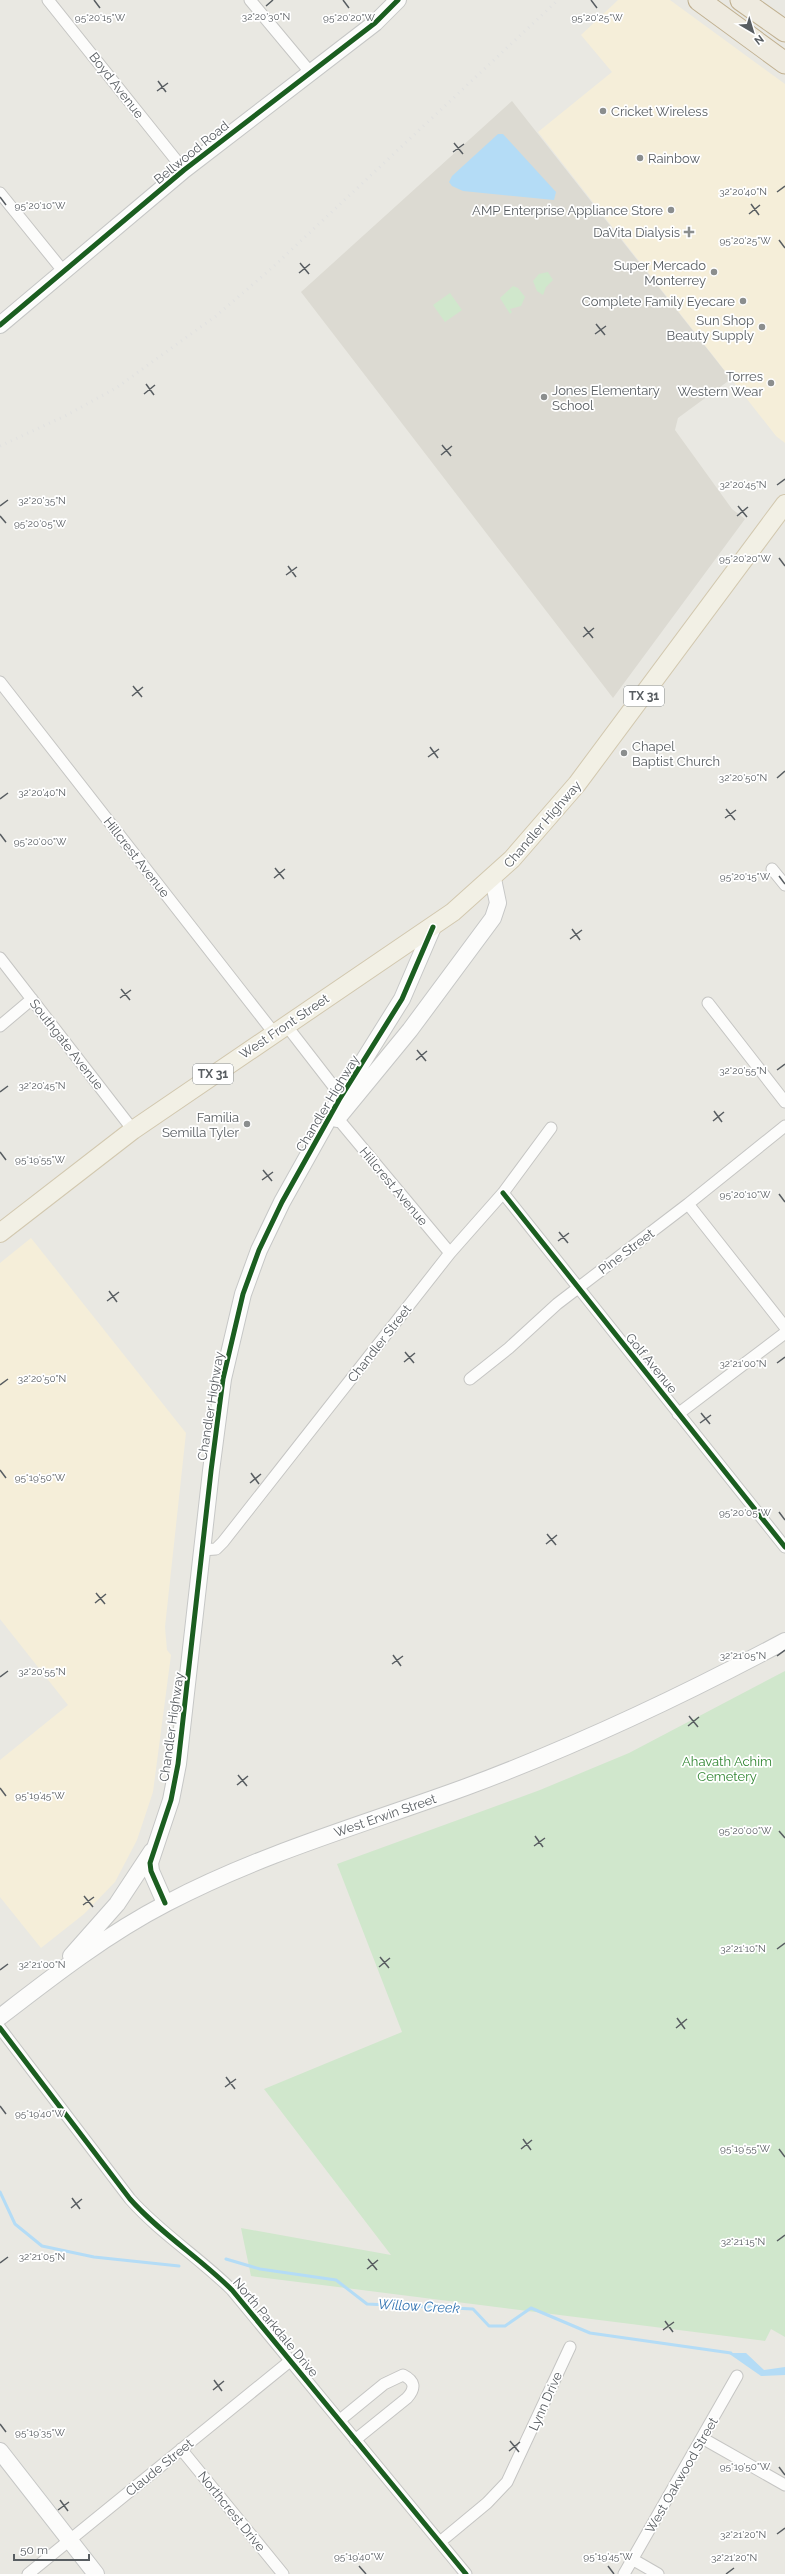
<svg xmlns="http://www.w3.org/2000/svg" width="785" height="2574" viewBox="0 0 785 2574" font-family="Raleway,sans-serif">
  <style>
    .commercial { fill: #f5eed9 }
    .education { fill: #dcdad2 }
    .green { fill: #d0e7cc }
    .water { fill: #b4dcf6 }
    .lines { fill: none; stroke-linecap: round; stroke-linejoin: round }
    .stream { stroke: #b4dcf6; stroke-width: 3 }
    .street-casing { stroke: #c5c5c3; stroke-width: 13 }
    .secondary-casing { stroke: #c6c7c6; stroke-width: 18 }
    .primary-casing { stroke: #d2c8af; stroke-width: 20 }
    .highway-casing { stroke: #c0b090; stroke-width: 23 }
    .street { stroke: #fcfcfb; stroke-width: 11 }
    .secondary { stroke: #fcfcfb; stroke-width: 16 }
    .primary { stroke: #f2f0e5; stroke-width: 18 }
    .highway { stroke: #eeeadf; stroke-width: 21 }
    .rail { stroke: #e1e1e0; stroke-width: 3; stroke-dasharray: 1 5; stroke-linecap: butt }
    .cycleway-casing { stroke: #fff; stroke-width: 8 }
    .cycleway { stroke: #1b5e20; stroke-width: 5 }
    .ticks { fill: none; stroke: #585d61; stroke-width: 1.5 }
    .poi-dot { fill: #8b8e8e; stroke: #fff; stroke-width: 1.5 }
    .labels { text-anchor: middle; stroke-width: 3.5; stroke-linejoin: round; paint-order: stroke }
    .shield { fill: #fff; stroke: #8a8e90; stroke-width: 1 }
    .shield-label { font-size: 12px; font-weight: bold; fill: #585d61 }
    .street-label { font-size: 13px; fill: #585d61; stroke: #fff }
    .poi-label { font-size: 13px; fill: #585d61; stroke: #fff; text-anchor: end }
    .park-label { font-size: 13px; fill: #328733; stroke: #fff }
    .water-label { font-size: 14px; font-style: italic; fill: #3878b4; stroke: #fff }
    .ticks-label { font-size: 10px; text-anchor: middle; fill: #585d61; stroke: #fff; stroke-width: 3.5; stroke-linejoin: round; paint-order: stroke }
  </style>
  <rect width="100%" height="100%" fill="#e9e8e2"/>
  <!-- commercial -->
  <path class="commercial" d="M 618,0 L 670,0 L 785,84 L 785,443 L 776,436 L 538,132 L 612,72 L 581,35 Z
    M 31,1238 L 186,1433 L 165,1627 L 167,1650 L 171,1655 L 153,1792 L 137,1840 L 115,1882 L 84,1914 L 41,1948 L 0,1897 L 0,1760 L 68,1705 L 0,1619 L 0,1263 Z"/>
  <!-- education -->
  <path class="education" d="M 512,101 L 731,379 L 678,418 L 675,430 L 732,509 L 745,519 L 613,698 L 301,292 Z"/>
  <!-- green -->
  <path class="green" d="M 548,272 L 553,280 L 546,287 L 543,295 L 537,291 L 533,281 L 539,274 Z
    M 513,286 L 518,288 L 525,297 L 521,306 L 510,309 L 512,312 L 510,314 L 500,298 Z
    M 450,293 L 462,310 L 445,322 L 433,305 Z
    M 785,1671 L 785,2337 L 771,2329 L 765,2341 L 251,2276 L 241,2228 L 391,2255 L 264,2089 L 402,2032 L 337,1864 L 540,1790 L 629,1753 Z"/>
  <!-- water -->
  <path class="water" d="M 498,134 L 503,134 L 556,192 L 554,200 L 463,191 L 452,186 L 449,182 L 452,176 Z
    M 728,2353 L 746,2353 L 764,2370 L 785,2367 L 785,2375 L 761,2376 Z"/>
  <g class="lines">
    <!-- stream -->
    <path class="stream" d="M 0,2192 L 15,2224 L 42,2246 L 94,2257 L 179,2266
      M 226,2259 L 260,2269 L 336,2280 L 367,2304 L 473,2309 L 489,2326 L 505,2326 L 531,2308 L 590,2333 L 731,2353"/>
    <defs>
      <path id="street" d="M 48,0 L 184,170
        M 250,0 L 310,72
        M 0,193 L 64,272
        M 0,682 L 274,1033
        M 772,869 L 785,885
        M 0,958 L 133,1130
        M 708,1003 L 785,1102
        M 286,1025 L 334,1087 L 338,1104
        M 0,1026 L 32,999
        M 334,1114 L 450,1253
        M 503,1193 L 785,1547
        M 688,1204 L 785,1327
        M 470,1379 L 509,1348 L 557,1304 L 688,1204 L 785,1126
        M 678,1414 L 785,1333
        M 202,1550 L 216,1549 L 223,1542 L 450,1253 L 503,1193 L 551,1128
        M 0,2028 L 130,2199 C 160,2233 200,2258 232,2290 L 466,2574
        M 340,2420 L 384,2384 L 403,2375 C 415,2381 416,2388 407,2398 L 355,2440
        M 702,2438 L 785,2485
        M 181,2449 L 283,2574
        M 440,2542 L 487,2503 L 507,2482 L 570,2347
        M 632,2559 L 658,2574
        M 28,2574 L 290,2361
        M 624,2574 L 737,2376"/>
      <path id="secondary" d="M 0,325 L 184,170 L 375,23 L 398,0
        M 337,1119 L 410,1030 L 493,918 L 498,903 L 493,879
        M 165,1903 L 151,1871 L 150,1863 L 171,1800 L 178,1764 L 211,1471 L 223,1379 L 243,1294 L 259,1250 L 282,1202 L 339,1100 L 402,999 L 433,927
        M 71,1956 L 117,1904 L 152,1851
        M 0,2017 C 53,1976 107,1934 167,1903 C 262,1853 365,1824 466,1787 C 576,1746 682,1696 785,1641
        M 0,2451 L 96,2574"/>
      <path id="primary" d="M 0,1233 L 133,1130 L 453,912 L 512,859 L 577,784 L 785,504"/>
      <path id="highway" d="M 699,0 L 785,63
        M 741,0 L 785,31"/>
    </defs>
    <!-- street casing -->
    <use href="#street" class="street-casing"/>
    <!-- secondary casing -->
    <use href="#secondary" class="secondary-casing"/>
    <!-- primary casing -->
    <use href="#primary" class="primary-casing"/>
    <!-- highway casing -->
    <use href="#highway" class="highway-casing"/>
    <!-- street -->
    <use href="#street" class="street"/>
    <!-- secondary -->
    <use href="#secondary" class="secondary"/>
    <!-- primary -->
    <use href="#primary" class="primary"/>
    <!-- highway -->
    <use href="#highway" class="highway"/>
    <!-- rail -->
    <path class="rail" d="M 0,446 L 67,415 L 116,388 L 216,316 L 273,267 L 558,0"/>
    <defs>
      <path id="cycleway" d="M 0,325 L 184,170 L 375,23 L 398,0
        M 503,1193 L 785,1547
        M 165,1903 L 151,1871 L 150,1863 L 171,1800 L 178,1764 L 211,1471 L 223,1379 L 243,1294 L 259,1250 L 282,1202 L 339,1100 L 402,999 L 433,927
        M 0,2028 L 130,2199 C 160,2233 200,2258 232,2290 L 466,2574"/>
    </defs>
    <!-- cycleway casing -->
    <use href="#cycleway" class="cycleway-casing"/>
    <!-- cycleway -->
    <use href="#cycleway" class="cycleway"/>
  </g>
  <!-- ticks -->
  <path class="ticks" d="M 94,0 L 100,8M 343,0 L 349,8M 591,0 L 597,8M 266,6 L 273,0M 158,81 L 166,92M 157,91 L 168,83M 454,143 L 463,154M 453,152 L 464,144M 777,192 L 785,186M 0,197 L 6,205M 751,204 L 759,215M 749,214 L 760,205M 779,240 L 785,248M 300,263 L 309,274M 299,273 L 310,264M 596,324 L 605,335M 595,334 L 606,326M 146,384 L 154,395M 144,394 L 155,385M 442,445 L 451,456M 441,455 L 452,446M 777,485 L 785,479M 0,506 L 8,500M 738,506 L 747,517M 0,516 L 6,523M 737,516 L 748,507M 779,558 L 785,566M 288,566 L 296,577M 286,575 L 297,567M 584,627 L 593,638M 583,637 L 594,628M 133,686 L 142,697M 132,696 L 143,687M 430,747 L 438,758M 428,757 L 439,749M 777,778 L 785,771M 0,799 L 8,793M 726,809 L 735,820M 725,818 L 736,810M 0,834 L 6,842M 275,868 L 284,879M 779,876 L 785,884M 274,878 L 285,869M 572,929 L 580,940M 570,939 L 582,930M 121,989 L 130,1000M 120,998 L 131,990M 417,1050 L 426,1061M 416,1060 L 427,1051M 777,1070 L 785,1064M 0,1092 L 8,1086M 714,1111 L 722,1122M 713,1121 L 724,1112M 0,1152 L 6,1160M 263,1170 L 272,1181M 262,1180 L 273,1172M 779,1194 L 785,1202M 559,1232 L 568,1243M 558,1241 L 569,1233M 109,1291 L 117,1302M 107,1301 L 119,1292M 405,1352 L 414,1363M 404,1362 L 415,1353M 777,1363 L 785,1357M 0,1385 L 8,1379M 701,1413 L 710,1424M 700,1423 L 711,1415M 0,1470 L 6,1478M 251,1473 L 259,1484M 250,1483 L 261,1474M 779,1512 L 785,1520M 547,1534 L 556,1545M 546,1544 L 557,1535M 96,1593 L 105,1604M 95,1603 L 106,1594M 393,1655 L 401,1666M 777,1656 L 785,1650M 392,1664 L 403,1656M 0,1677 L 8,1671M 689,1716 L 698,1727M 688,1726 L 699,1717M 238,1775 L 247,1786M 237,1785 L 248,1776M 0,1788 L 6,1796M 779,1831 L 785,1838M 535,1836 L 543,1847M 534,1846 L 545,1838M 84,1896 L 93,1907M 83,1905 L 94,1897M 777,1949 L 785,1943M 380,1957 L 389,1968M 379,1967 L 390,1958M 0,1970 L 8,1964M 677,2018 L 685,2029M 676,2028 L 687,2019M 226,2077 L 235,2089M 225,2087 L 236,2079M 0,2106 L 6,2114M 523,2139 L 531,2150M 521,2149 L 532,2140M 779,2149 L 785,2157M 72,2198 L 80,2209M 71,2208 L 82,2199M 777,2241 L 785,2235M 368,2259 L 377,2270M 0,2263 L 8,2257M 367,2269 L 378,2260M 665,2321 L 673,2332M 663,2330 L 674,2322M 214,2380 L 222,2391M 213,2390 L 224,2381M 0,2424 L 6,2432M 510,2441 L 519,2452M 509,2451 L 520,2442M 779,2467 L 785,2475M 60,2500 L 68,2511M 58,2510 L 69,2502M 777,2534 L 785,2528M 359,2566 L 366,2574M 608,2566 L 614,2574M 726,2574 L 734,2568"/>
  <!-- markers -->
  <g class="poi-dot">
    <circle cx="603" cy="111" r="4"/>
    <circle cx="640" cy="158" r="4"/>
    <circle cx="671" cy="210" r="4"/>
    <path d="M687 226h4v4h4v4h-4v4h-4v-4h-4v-4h4z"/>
    <circle cx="714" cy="272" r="4"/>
    <circle cx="743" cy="301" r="4"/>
    <circle cx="762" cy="327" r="4"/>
    <circle cx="771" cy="383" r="4"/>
    <circle cx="544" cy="397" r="4"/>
    <circle cx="624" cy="753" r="4"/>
    <circle cx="247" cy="1124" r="4"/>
  </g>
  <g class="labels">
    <!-- shield labels -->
    <g class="shield">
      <rect x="624" y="686" width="40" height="20" rx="3"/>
      <rect x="193" y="1064" width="40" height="20" rx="3"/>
    </g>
    <g class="shield-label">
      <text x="644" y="700">TX 31</text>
      <text x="213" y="1078">TX 31</text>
    </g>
    <!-- street labels -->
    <g class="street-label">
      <text transform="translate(117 85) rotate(52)" y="5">Boyd Avenue</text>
      <text transform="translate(191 152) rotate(-39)" y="5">Bellwood Road</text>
      <text transform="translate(542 824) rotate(-49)" y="5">Chandler Highway</text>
      <text transform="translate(137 857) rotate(52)" y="5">Hillcrest Avenue</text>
      <text transform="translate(284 1026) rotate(-34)" y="5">West Front Street</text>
      <text transform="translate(67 1044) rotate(52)" y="5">Southgate Avenue</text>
      <text transform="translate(327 1103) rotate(-59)" y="5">Chandler Highway</text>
      <text transform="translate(394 1186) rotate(50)" y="5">Hillcrest Avenue</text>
      <text transform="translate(626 1251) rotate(-37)" y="5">Pine Street</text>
      <text transform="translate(379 1343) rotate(-52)" y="5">Chandler Street</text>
      <text transform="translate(652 1363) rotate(51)" y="5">Golf Avenue</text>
      <text transform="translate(210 1406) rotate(-81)" y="5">Chandler Highway</text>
      <text transform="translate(171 1727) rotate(-82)" y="5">Chandler Highway</text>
      <text transform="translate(385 1815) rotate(-19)" y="5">West Erwin Street</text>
      <text transform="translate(276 2327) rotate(50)" y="5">North Parkdale Drive</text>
      <text transform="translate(545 2401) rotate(-66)" y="5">Lynn Drive</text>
      <text transform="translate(159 2467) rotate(-39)" y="5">Claude Street</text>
      <text transform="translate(681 2475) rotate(-60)" y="5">West Oakwood Street</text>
      <text transform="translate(232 2511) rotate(51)" y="5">Northcrest Drive</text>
    </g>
    <!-- poi labels -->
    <g class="poi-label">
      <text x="611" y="116" text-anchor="start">Cricket Wireless</text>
      <text x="648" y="163" text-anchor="start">Rainbow</text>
      <text x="663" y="215">AMP Enterprise Appliance Store</text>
      <text x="680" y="237">DaVita Dialysis</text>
      <text x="706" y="270">Super Mercado<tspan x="706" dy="15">Monterrey</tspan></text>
      <text x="735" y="306">Complete Family Eyecare</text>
      <text x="754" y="325">Sun Shop<tspan x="754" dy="15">Beauty Supply</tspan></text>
      <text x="763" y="381">Torres<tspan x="763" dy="15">Western Wear</tspan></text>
      <text x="552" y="395" text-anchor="start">Jones Elementary<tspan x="552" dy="15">School</tspan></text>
      <text x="632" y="751" text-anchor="start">Chapel<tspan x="632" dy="15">Baptist Church</tspan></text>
      <text x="239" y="1122">Familia<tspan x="239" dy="15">Semilla Tyler</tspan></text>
    </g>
    <!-- park labels -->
    <g class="park-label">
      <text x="727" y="1766">Ahavath Achim<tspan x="727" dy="15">Cemetery</tspan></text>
    </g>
    <!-- water labels -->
    <g class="water-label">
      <text transform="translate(419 2306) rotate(3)" y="5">Willow Creek</text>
    </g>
  </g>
  <g class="ticks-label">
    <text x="266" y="20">32°20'30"N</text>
    <text x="100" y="21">95°20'15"W</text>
    <text x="349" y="21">95°20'20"W</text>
    <text x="597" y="21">95°20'25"W</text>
    <text x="743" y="195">32°20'40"N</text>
    <text x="40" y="209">95°20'10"W</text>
    <text x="745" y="244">95°20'25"W</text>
    <text x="743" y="488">32°20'45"N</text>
    <text x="42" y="504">32°20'35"N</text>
    <text x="40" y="527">95°20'05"W</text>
    <text x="745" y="562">95°20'20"W</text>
    <text x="743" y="781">32°20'50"N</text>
    <text x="42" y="796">32°20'40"N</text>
    <text x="40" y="845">95°20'00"W</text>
    <text x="745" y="880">95°20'15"W</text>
    <text x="743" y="1074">32°20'55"N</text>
    <text x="42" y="1089">32°20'45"N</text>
    <text x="40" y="1163">95°19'55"W</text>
    <text x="745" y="1198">95°20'10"W</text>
    <text x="743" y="1367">32°21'00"N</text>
    <text x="42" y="1382">32°20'50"N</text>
    <text x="40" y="1481">95°19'50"W</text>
    <text x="745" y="1516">95°20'05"W</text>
    <text x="743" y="1659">32°21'05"N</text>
    <text x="42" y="1675">32°20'55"N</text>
    <text x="40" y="1799">95°19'45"W</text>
    <text x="745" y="1834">95°20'00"W</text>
    <text x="743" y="1952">32°21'10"N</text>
    <text x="42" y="1968">32°21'00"N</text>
    <text x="40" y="2117">95°19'40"W</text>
    <text x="745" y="2152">95°19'55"W</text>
    <text x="743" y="2245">32°21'15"N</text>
    <text x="42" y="2260">32°21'05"N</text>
    <text x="40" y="2436">95°19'35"W</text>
    <text x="745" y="2470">95°19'50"W</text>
    <text x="743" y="2538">32°21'20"N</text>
    <text x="359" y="2560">95°19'40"W</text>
    <text x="608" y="2560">95°19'45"W</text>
    <text x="734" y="2561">32°21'20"N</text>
  </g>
  <!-- north arrow -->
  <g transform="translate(753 32) rotate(142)" stroke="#ffffff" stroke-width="3" paint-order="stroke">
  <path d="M0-3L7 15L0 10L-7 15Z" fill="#585d61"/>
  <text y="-6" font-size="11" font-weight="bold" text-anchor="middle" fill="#585d61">N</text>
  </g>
  <!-- scale -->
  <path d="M14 2554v6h75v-6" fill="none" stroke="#585d61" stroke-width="2"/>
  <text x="20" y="2554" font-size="12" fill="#585d61" stroke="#ffffff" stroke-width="3" paint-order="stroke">50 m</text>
</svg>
